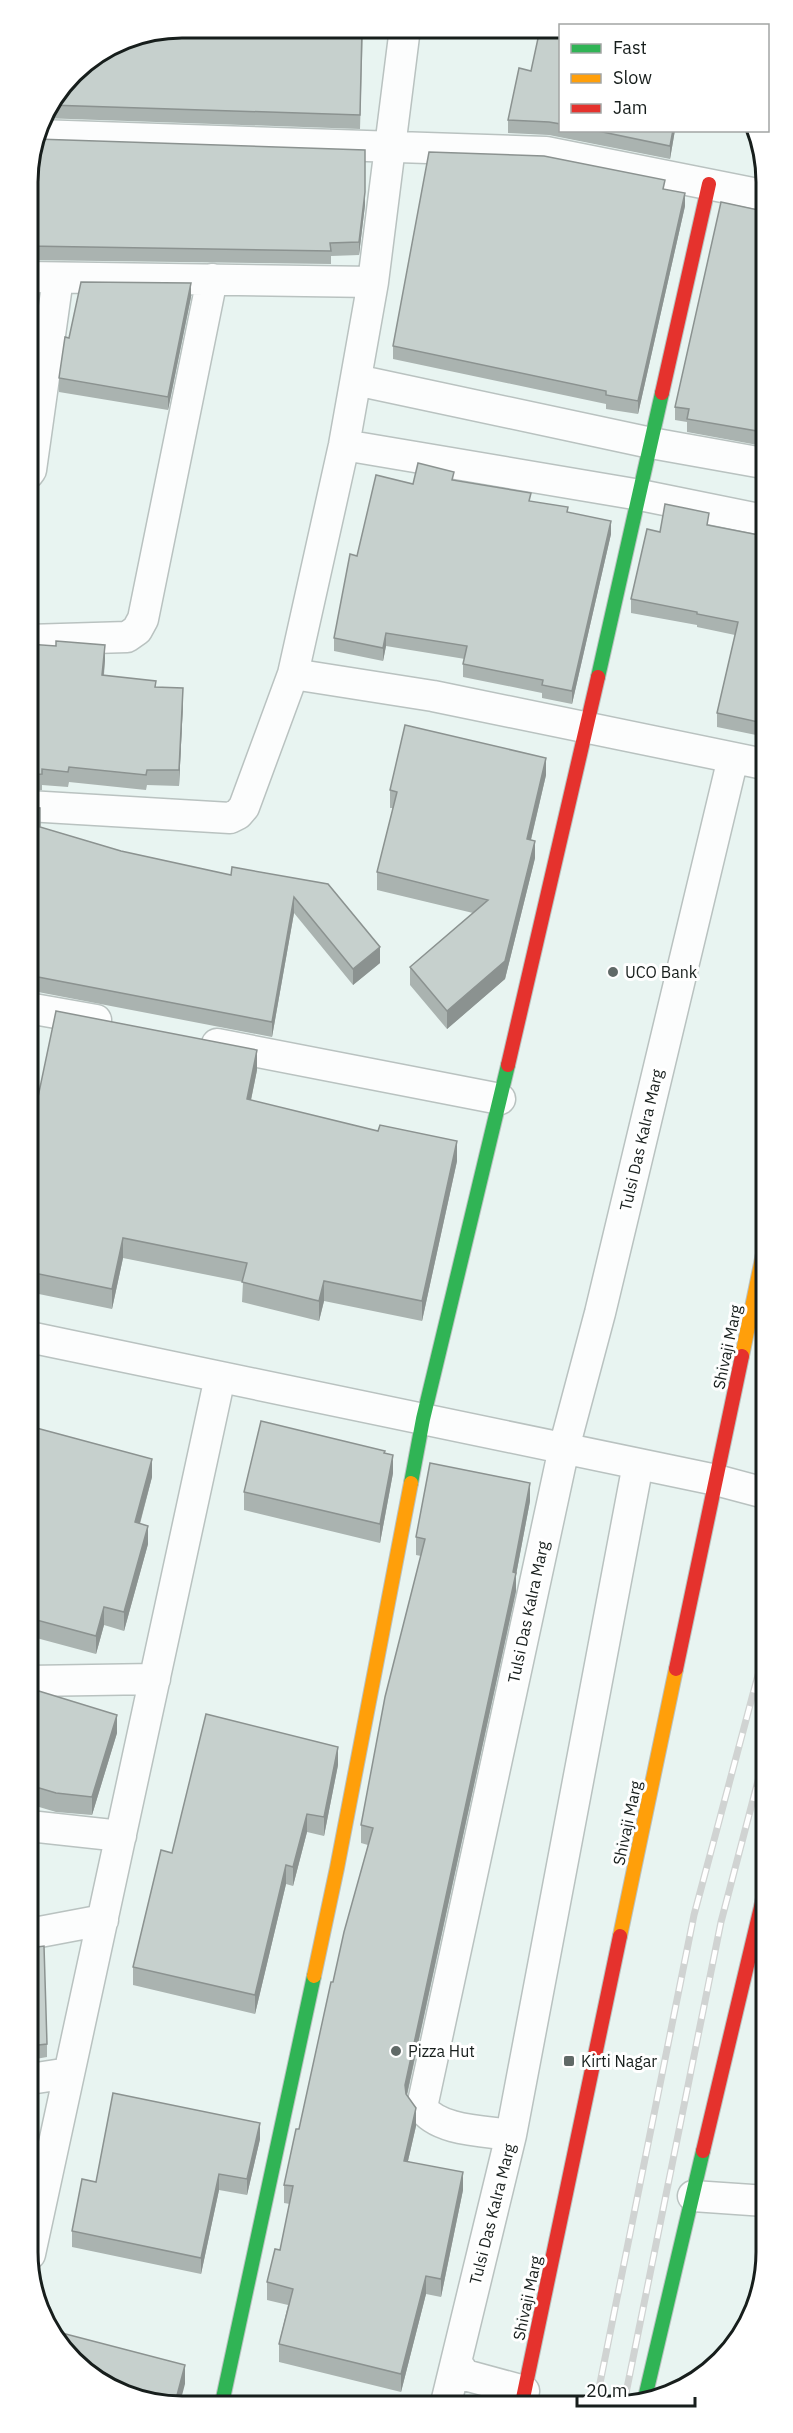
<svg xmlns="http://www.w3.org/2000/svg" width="793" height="2433" viewBox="0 0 793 2433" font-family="'IBM Plex Sans',sans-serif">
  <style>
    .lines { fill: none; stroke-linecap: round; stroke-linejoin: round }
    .street-casing { stroke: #b9c2c0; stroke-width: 33 }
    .fast-casing { stroke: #b9c2c0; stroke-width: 16 }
    .slow-casing { stroke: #b9c2c0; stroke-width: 16 }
    .jam-casing { stroke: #b9c2c0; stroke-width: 16 }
    .street { stroke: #fcfdfd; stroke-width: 30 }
    .fast { stroke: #30b455; stroke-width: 14 }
    .slow { stroke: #ff9f0a; stroke-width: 14 }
    .jam { stroke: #e5322d; stroke-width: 14 }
    .rail-casing { stroke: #d0d3d2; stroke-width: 7 }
    .rail { stroke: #fff; stroke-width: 4.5; stroke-dasharray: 14; stroke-linecap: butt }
    .wall { fill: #aab3b0 }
    .shaded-wall { fill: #8b9290 }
    .building { fill: #c6d0cd; stroke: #8b9290; stroke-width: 1.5 }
    .poi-dot { fill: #606967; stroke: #fff; stroke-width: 2 }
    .labels { text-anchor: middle; stroke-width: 6; stroke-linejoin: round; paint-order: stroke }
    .poi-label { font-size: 16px; fill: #171e1c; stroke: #fff; text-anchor: start }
    .street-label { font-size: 16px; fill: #171e1c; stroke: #fff }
    .rim { fill: none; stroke: #171e1c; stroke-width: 3 }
  </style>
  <rect width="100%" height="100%" fill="#e8f4f1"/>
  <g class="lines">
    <defs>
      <path id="street" d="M 37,135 L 546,152 L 763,195
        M 27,277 L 373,282
        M 356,380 L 651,443 L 763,463
        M 344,445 L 640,495 L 764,520
        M 28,474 L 31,470 L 58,278
        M 28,640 L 127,637 L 137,630 L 143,619 L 212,279
        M 293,674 L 433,696 L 764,764
        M 28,806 L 230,818 L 238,814 L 244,807 L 293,674 L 344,445 L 373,282 L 405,28
        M 28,1008 L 96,1020
        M 217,1044 L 500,1099
        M 29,1337 L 716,1480 L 765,1493
        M 29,1681 L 155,1679
        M 29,1826 L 121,1836
        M 29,1934 L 103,1920
        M 30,2079 L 69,2073
        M 511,2135 C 485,2131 437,2131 422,2107 L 564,1448 L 600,1313 L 733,758
        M 693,2196 L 766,2201
        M 30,2254 L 220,1377
        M 456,2362 L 465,2375 L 524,2391
        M 446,2403 L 511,2135 L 638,1464"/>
      <path id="fast" d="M 598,677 L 662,393
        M 411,1483 L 423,1419 L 508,1065
        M 644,2402 L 703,2151
        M 222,2403 L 314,1976"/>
      <path id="slow" d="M 742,1356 L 764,1249
        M 620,1936 L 676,1669
        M 314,1976 L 337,1868 L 411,1483"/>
      <path id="jam" d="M 662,393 L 709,184
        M 508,1065 L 598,677
        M 676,1669 L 742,1356
        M 703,2151 L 765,1890
        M 522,2403 L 620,1936"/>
    </defs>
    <!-- street casing -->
    <use href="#street" class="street-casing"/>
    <!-- fast casing -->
    <use href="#fast" class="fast-casing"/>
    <!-- slow casing -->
    <use href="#slow" class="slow-casing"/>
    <!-- jam casing -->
    <use href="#jam" class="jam-casing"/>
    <!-- street -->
    <use href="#street" class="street"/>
    <!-- fast -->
    <use href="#fast" class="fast"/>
    <!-- slow -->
    <use href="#slow" class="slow"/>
    <!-- jam -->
    <use href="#jam" class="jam"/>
    <defs>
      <path id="rail" d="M 596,2403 L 694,1915 L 765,1649
        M 624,2403 L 721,1922 L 765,1754"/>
    </defs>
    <!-- rail casing -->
    <use href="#rail" class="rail-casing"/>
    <!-- rail -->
    <use href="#rail" class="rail"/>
  </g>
  <!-- wall -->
  <path class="wall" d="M 363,28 L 360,129 L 42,118 L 43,113 L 79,65 Z
    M 561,32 L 561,130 L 675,130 L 670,159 L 549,135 L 508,133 L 508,120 L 531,71 Z
    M 27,171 L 365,205 L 359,255 L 331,256 L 331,264 L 27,260 Z
    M 665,190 L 685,206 L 638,414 L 606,409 L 606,404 L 393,359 L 393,346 Z
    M 763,211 L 763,446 L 687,432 L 687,422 L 675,420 L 675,407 Z
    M 191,297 L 168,410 L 59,392 L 59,378 L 69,338 Z
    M 454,480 L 568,512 L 611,534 L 572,704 L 542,698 L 542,693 L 463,677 L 463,664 L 465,659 L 386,646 L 383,661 L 334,651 L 334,638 L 357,556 L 413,484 Z
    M 709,526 L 764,536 L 764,746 L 761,746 L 761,736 L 717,727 L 717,713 L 735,635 L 697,627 L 697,625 L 631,613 L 631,599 Z
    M 28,644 L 105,660 L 104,675 L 156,687 L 183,704 L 179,786 L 147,785 L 146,790 L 69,782 L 68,787 L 42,785 L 42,790 L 28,790 Z
    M 546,775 L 531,840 L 535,858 L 505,979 L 447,1029 L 410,985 L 410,967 L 473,913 L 377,890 L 377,872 L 393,808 L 390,808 L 390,790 Z
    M 28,807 L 40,827 L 121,851 L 231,875 L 328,884 L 380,963 L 353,985 L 294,913 L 272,1037 L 38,992 L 28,990 Z
    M 257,1070 L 251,1100 L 457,1161 L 422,1321 L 324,1301 L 319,1321 L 242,1302 L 243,1282 L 123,1258 L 112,1309 L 29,1292 L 29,1140 Z
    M 29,1421 L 29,1426 L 152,1477 L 140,1524 L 148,1544 L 124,1631 L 104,1625 L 96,1654 L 29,1636 Z
    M 385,1453 L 393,1473 L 380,1543 L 244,1510 L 244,1492 Z
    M 530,1501 L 516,1575 L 516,1591 L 407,2096 L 416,2126 L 408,2161 L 463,2190 L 441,2297 L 426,2294 L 401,2392 L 279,2362 L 279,2344 L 288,2305 L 267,2300 L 267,2282 L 280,2250 L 290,2204 L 284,2203 L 284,2185 L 299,2129 L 333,1982 L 368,1845 L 361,1843 L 361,1825 L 421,1556 L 416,1555 L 416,1537 Z
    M 29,1688 L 117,1733 L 92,1815 L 56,1812 L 29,1804 Z
    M 338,1765 L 324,1836 L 307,1832 L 293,1886 L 286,1884 L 255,2014 L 133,1985 L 133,1967 L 172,1853 Z
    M 30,1948 L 47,2044 L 47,2057 L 30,2060 Z
    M 260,2139 L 247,2195 L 219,2190 L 201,2274 L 72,2247 L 72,2231 L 96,2182 Z"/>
  <!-- shaded-wall -->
  <path class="shaded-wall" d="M 673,130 L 675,130 L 670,159 L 670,146 Z
    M 365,192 L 365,205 L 359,255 L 359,242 Z
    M 685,193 L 685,206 L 638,414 L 638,401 Z
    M 191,283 L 191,297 L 168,410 L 168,397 Z
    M 611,521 L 611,534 L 572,704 L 572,691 Z
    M 386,633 L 386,646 L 383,661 L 383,648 Z
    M 105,645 L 105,660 L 102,691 L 102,675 Z
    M 183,688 L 183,704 L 179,786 L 179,770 Z
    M 546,758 L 546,775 L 527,856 L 527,839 Z
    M 535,841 L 535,858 L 505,979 L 447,1029 L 447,1011 Z
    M 294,897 L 294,913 L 272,1037 L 272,1022 Z
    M 380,947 L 380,963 L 353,985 L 353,969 Z
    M 257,1050 L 257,1070 L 247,1119 L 247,1099 Z
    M 457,1141 L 457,1161 L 422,1321 L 422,1301 Z
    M 123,1238 L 123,1258 L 112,1309 L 112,1289 Z
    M 324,1281 L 324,1301 L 319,1321 L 319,1301 Z
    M 393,1455 L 393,1473 L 380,1543 L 380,1524 Z
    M 152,1459 L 152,1477 L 135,1541 L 135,1522 Z
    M 530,1483 L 530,1501 L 516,1575 L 516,1591 L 405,2103 L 405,2085 L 513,1572 Z
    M 148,1526 L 148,1544 L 124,1631 L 124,1612 Z
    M 104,1607 L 104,1625 L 96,1654 L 96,1636 Z
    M 117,1715 L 117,1733 L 92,1815 L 92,1797 Z
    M 338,1747 L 338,1765 L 324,1836 L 324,1817 Z
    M 307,1814 L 307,1832 L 293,1886 L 293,1867 Z
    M 286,1865 L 286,1884 L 255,2014 L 255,1995 Z
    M 416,2108 L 416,2126 L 404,2178 L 404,2161 Z
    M 260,2123 L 260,2139 L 247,2195 L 247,2179 Z
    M 463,2172 L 463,2190 L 441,2297 L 441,2279 Z
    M 219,2174 L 219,2190 L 201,2274 L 201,2258 Z
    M 426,2276 L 426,2294 L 401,2392 L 401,2374 Z
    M 185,2365 L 185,2384 L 180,2403 L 175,2403 Z"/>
  <!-- building -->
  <path class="building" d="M 181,27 L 362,28 L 360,115 L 49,105 L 79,65 L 122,39 Z
    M 540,29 L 548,29 L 561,32 L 561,124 L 549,122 L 508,120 L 519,68 L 531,71 Z
    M 593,130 L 673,130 L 670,146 Z
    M 36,139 L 365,150 L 365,192 L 359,242 L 330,243 L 331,251 L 27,246 L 27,171 Z
    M 429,152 L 544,156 L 665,180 L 663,189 L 685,193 L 638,401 L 606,395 L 606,391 L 393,346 Z
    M 721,202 L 763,211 L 763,432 L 687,419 L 689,409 L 675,407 Z
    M 81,282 L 191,283 L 168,397 L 59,378 L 65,337 L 69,338 Z
    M 418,463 L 454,472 L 452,480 L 531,493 L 529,501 L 568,507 L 567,512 L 611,521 L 572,691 L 542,685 L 543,680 L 463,664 L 467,646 L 386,633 L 383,648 L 334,638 L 350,554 L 357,556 L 376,475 L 413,484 Z
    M 665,504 L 709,513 L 707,525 L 764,536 L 764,733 L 761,732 L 763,723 L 717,713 L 738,622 L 697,614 L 697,612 L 631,599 L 647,529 L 660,532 Z
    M 56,641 L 105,645 L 102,675 L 156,681 L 155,687 L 183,688 L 179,770 L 147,770 L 146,775 L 69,767 L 68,772 L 42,769 L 42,774 L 28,775 L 28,644 L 56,646 Z
    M 405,725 L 546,758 L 527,839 L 535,841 L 505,961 L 447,1011 L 410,967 L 488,900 L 377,872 L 397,792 L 390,790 Z
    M 28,807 L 40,808 L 40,827 L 121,851 L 231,875 L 232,867 L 328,884 L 380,947 L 353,969 L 294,897 L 272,1022 L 38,977 L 28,974 Z
    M 56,1011 L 257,1050 L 247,1099 L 378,1131 L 380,1125 L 457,1141 L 422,1301 L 324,1281 L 319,1301 L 242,1282 L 247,1263 L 123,1238 L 112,1289 L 29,1272 L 29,1140 Z
    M 261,1421 L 385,1451 L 384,1453 L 393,1455 L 380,1524 L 244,1492 Z
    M 29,1426 L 152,1459 L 135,1522 L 148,1526 L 124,1612 L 104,1607 L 96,1636 L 29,1618 Z
    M 430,1463 L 530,1483 L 513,1572 L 516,1573 L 405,2085 L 406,2094 L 416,2108 L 404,2161 L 463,2172 L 441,2279 L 426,2276 L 401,2374 L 279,2344 L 293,2289 L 267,2282 L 275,2249 L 280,2250 L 293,2186 L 284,2185 L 296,2129 L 299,2129 L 331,1982 L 333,1982 L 344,1932 L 373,1828 L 361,1825 L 385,1697 L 425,1539 L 416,1537 Z
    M 29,1688 L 117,1715 L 92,1797 L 56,1793 L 29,1785 Z
    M 206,1714 L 338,1747 L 324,1817 L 307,1814 L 293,1867 L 286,1865 L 255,1995 L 133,1967 L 161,1850 L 172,1853 Z
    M 44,1946 L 47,2044 L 30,2046 L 30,1948 Z
    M 113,2093 L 260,2123 L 247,2179 L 219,2174 L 201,2258 L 72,2231 L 82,2179 L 96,2182 Z
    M 58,2332 L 185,2365 L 175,2403 L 151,2403 L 72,2361 Z"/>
  <!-- markers -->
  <g class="poi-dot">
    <circle cx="613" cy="972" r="6"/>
    <circle cx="396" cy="2051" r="6"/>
    <rect x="563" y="2055" width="12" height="12" rx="3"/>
  </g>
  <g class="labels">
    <!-- poi labels -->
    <g class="poi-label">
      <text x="625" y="978">UCO Bank</text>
      <text x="408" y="2057">Pizza Hut</text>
      <text x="581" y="2067">Kirti Nagar</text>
    </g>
    <!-- street labels -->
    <g class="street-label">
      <text transform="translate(641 1140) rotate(-77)" y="6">Tulsi Das Kalra Marg</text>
      <text transform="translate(727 1347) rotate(-78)" y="6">Shivaji Marg</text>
      <text transform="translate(528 1612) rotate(-78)" y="6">Tulsi Das Kalra Marg</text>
      <text transform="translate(627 1823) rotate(-78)" y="6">Shivaji Marg</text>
      <text transform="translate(492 2214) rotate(-76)" y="6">Tulsi Das Kalra Marg</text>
      <text transform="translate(527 2298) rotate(-78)" y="6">Shivaji Marg</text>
    </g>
  </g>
  <!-- crop -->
  <path d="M0 0H793V2433H0ZM182 38H612A144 144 0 0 1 756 182V2252A144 144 0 0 1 612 2396H182A144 144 0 0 1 38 2252V182A144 144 0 0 1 182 38Z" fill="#fff" fill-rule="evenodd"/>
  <path class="rim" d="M182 38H612A144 144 0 0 1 756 182V2252A144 144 0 0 1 612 2396H182A144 144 0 0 1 38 2252V182A144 144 0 0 1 182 38Z"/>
  <!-- legend -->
  <rect x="559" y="24" width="210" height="108" fill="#ffffff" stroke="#a2a5a4" stroke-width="1.5"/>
  <rect x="571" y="44" width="30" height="9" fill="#30b455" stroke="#a2a5a4" stroke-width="1.5"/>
  <text x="613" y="54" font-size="18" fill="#171e1c">Fast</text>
  <rect x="571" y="74" width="30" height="9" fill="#ff9f0a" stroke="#a2a5a4" stroke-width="1.5"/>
  <text x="613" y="84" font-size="18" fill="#171e1c">Slow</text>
  <rect x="571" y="104" width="30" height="9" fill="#e5322d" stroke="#a2a5a4" stroke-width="1.5"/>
  <text x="613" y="114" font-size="18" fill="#171e1c">Jam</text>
  <!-- scale -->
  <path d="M577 2397v9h118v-9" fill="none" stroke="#171e1c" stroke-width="3"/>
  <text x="586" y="2397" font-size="18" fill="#171e1c" stroke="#ffffff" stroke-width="4.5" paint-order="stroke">20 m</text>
</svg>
